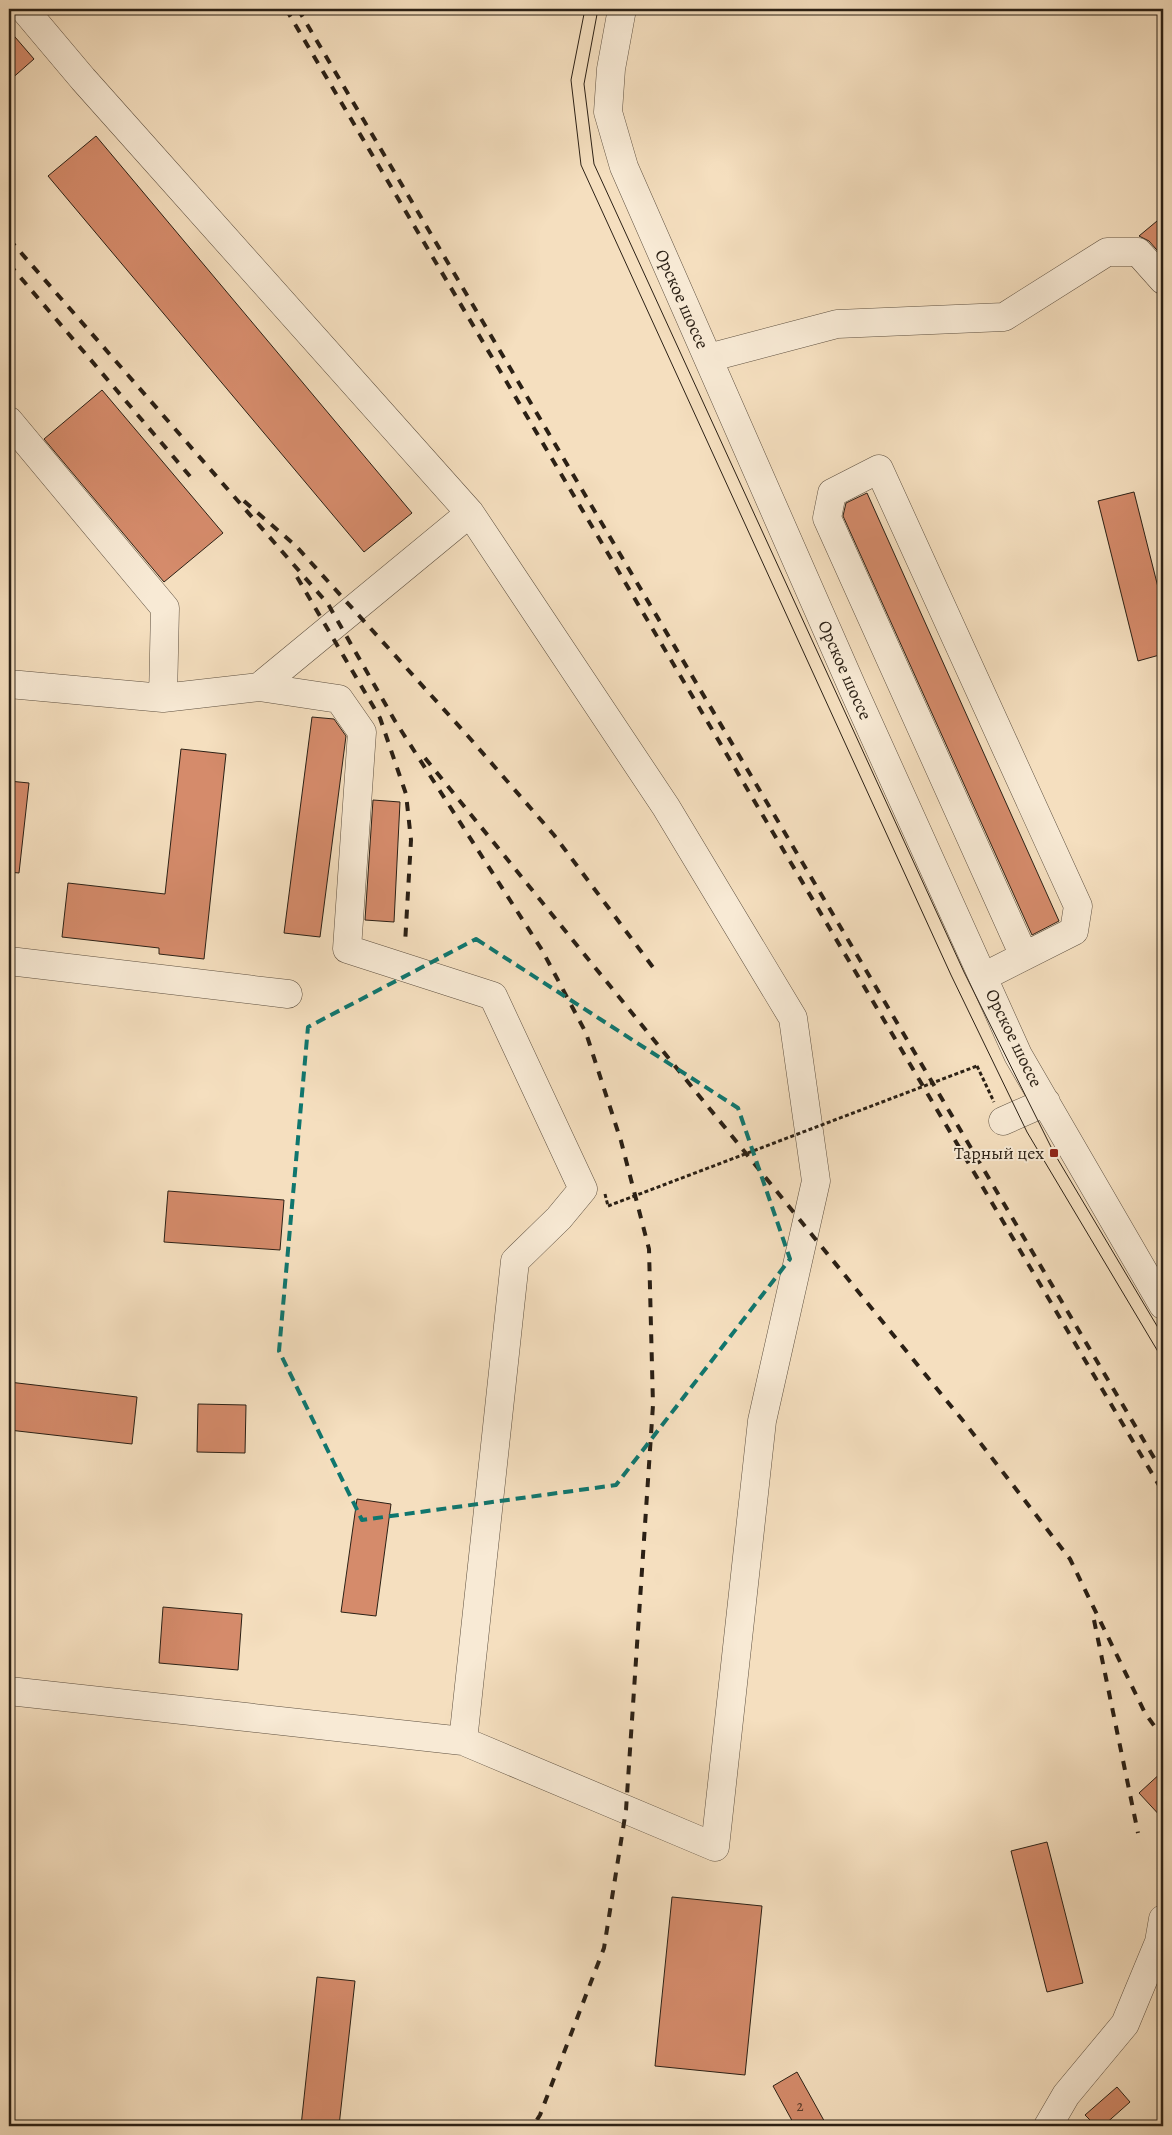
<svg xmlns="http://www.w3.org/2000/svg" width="1172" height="2135" viewBox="0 0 1172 2135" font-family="Alegreya,serif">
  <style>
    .building { fill: #d58b6b; stroke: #2b2015 }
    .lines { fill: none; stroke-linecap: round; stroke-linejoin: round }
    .minor-casing { stroke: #5e5040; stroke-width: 29 }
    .path { stroke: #2b2015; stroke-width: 3; stroke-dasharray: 4 2.5; stroke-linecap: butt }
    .minor { stroke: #f8ead5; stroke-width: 28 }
    .tram { stroke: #2b2015; stroke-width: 1 }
    .rail { stroke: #2b2015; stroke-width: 4; stroke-dasharray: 9 9; stroke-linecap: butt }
    .path-bridge { stroke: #2b2015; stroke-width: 3; stroke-dasharray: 4 2.5; stroke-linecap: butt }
    .marked { fill: none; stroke: #0f766e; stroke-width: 4; stroke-dasharray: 10 6; stroke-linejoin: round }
    .poi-dot { fill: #8f2418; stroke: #f8ead5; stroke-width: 2 }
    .labels { text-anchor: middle; stroke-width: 4; stroke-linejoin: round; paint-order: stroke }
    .number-label { font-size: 15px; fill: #563b2a }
    .street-label { font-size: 18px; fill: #2b2015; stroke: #f8ead5 }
    .poi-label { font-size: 18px; fill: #2b2015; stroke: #f8ead5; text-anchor: end }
  </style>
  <rect width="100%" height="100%" fill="#f5dfbf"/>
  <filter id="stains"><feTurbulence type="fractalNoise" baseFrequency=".004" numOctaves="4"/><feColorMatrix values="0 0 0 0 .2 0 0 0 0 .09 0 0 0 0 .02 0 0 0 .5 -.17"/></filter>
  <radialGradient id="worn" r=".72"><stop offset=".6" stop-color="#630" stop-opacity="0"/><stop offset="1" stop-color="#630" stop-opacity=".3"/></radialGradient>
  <!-- building -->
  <path class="building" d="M 9,30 L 34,59 L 9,81 Z
    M 96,136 L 412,513 L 364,552 L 48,176 Z
    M 1163,216 L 1163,257 L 1149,241 L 1139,236 Z
    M 102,390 L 223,533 L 164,582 L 44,439 Z
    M 1134,492 L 1163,607 L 1163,654 L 1138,661 L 1098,501 Z
    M 867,493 L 1059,921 L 1032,935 L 843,516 L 846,503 Z
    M 312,717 L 334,719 L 346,736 L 320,937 L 284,933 Z
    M 181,749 L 226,754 L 204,959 L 159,954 L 159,948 L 62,937 L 68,883 L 165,894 Z
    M 9,781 L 29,783 L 19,873 L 9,872 Z
    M 373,800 L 400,802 L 394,922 L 365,920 Z
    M 168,1191 L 284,1200 L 280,1250 L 164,1242 Z
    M 9,1382 L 137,1397 L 132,1444 L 9,1430 Z
    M 198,1404 L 246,1405 L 245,1453 L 197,1452 Z
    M 357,1499 L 391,1504 L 376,1616 L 341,1612 Z
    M 163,1607 L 242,1614 L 238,1670 L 159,1663 Z
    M 1163,1771 L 1163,1819 L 1139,1793 Z
    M 1047,1842 L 1083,1983 L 1047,1992 L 1011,1851 Z
    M 672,1897 L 762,1906 L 745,2075 L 655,2066 Z
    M 317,1977 L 355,1981 L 339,2126 L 301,2126 Z
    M 797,2072 L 827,2126 L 795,2126 L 773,2086 Z
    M 1117,2087 L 1130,2102 L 1103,2126 L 1096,2126 L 1085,2115 Z"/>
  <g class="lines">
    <defs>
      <path id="minor" d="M 622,9 L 611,69 L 608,112 L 624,167 L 853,689 L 1018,1055 L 1163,1305
        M 708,358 L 837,324 L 1004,317 L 1107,252 L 1138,252 L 1163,280
        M 9,421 L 165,608 L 163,698
        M 9,684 L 163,698 L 259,687 L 470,513
        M 259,687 L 339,699 L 362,732 L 347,949 L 493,996 L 583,1189 L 559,1218 L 515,1261 L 463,1741
        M 9,961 L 288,994
        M 983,977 L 1074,931 L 1078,906 L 879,469 L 832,493 L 827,518 L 1024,956
        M 1003,1121 L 1046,1102
        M 9,1691 L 463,1741 L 715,1847 L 762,1421 L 816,1181 L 793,1018 L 666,807 L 470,513 L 83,79 L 24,9
        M 1048,2126 L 1066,2095 L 1125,2024 L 1159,1942 L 1163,1919"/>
    </defs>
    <!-- minor casing -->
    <use href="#minor" class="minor-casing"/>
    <!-- path -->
    <path class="path" d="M 977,1066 L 994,1102
      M 605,1194 L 608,1206"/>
    <!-- minor -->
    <use href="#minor" class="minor"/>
    <!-- tram -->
    <path class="tram" d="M 585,9 L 571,80 L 581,165 L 951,975 L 1027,1132 L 1163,1360
      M 598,9 L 584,84 L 594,164 L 964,972 L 1054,1153 L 1163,1336"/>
    <!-- rail -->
    <path class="rail" d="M 286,9 L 1163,1492
      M 298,9 L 1163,1473
      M 9,239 L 328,604 L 395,721 L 542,950 L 586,1033 L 621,1141 L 649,1249 L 653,1405 L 626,1810 L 604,1948 L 540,2115 L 533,2126
      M 9,264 L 194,481
      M 244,501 L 296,546 L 467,735 L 554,835 L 658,974
      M 297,577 L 380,718 L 406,794 L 411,840 L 405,944
      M 425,758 L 968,1427 L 1070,1559 L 1145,1713 L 1163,1738
      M 1094,1620 L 1138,1833"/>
    <!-- path-bridge -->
    <path class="path-bridge" d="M 608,1206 L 977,1066"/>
  </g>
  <!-- marked area -->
  <path class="marked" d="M 476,939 L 738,1108 L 790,1259 L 616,1485 L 362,1520 L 279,1351 L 308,1027 Z"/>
  <!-- markers -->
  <rect class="poi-dot" x="1049" y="1148" width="10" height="10" rx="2.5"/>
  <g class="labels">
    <!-- number labels -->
    <g class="number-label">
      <text x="800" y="2111">2</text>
    </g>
    <!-- street labels -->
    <g class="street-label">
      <text transform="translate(682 299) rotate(66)" y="6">Орское шоссе</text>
      <text transform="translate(845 670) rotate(66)" y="6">Орское шоссе</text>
      <text transform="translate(1014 1038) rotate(64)" y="6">Орское шоссе</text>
    </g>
    <!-- poi labels -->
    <g class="poi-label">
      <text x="1044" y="1159">Тарный цех</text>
    </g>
  </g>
  <!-- margin -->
  <rect width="1172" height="2135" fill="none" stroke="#f5dfbf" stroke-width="30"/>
  <rect x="10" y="10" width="1152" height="2115" fill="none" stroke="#2b2015" stroke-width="2.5"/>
  <rect x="15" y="15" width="1142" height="2105" fill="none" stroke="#2b2015"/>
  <rect width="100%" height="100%" filter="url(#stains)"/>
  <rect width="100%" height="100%" fill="url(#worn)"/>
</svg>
